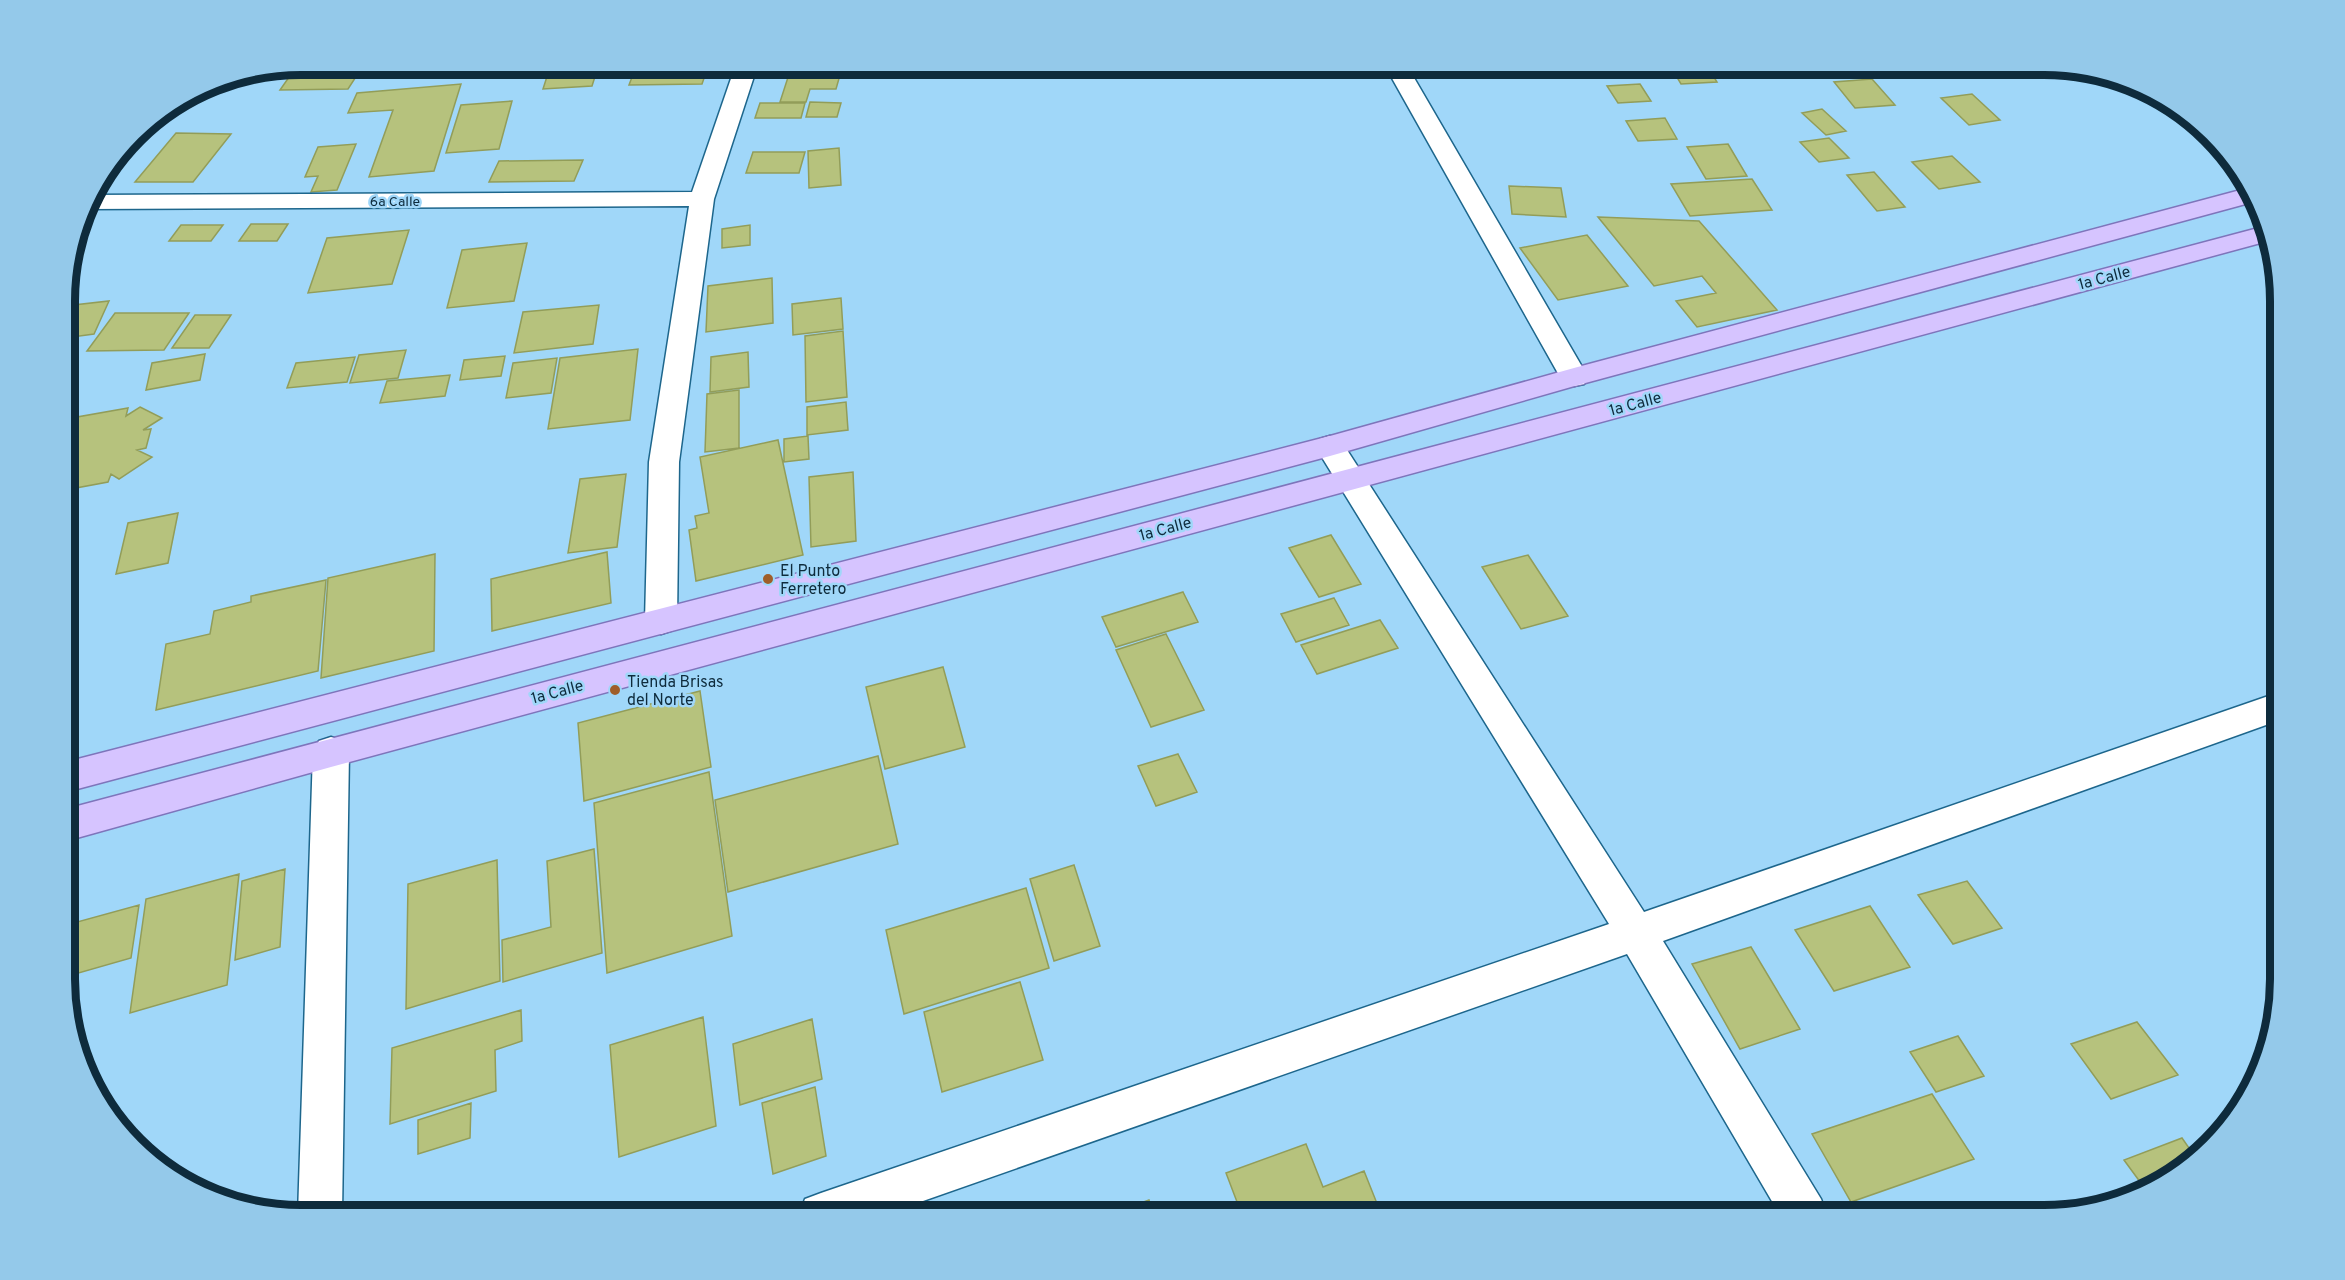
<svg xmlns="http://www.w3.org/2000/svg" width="2345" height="1280" viewBox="0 0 2345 1280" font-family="Overpass,sans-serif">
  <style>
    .building { fill: #b6c27d; stroke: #929d59; stroke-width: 1.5 }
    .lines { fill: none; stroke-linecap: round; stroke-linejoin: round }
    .minor-casing { stroke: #1d668c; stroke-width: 3 }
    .major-casing { stroke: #7e75bb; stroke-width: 3 }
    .minor { fill: #fff; fill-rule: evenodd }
    .major { fill: #d6c4ff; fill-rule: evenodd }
    .poi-dot { fill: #9f5e29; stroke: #a0d7f9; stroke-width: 2 }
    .labels { text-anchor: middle; stroke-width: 5; stroke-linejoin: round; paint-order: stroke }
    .far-street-label { font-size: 14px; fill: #0e2b3c; stroke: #a0d7f9 }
    .street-label { font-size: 16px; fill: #0e2b3c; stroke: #a0d7f9 }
    .poi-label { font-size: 16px; fill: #0e2b3c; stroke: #a0d7f9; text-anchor: start }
    .rim { fill: none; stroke: #0e2b3c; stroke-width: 8 }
  </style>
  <rect width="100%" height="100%" fill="#a0d7f9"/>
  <!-- building -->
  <path class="building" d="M 551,64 L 599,64 L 592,86 L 543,89 Z
    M 637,64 L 709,64 L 702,84 L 629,85 Z
    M 1595,64 L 1616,64 L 1620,72 L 1600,73 Z
    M 1669,64 L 1706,64 L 1717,82 L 1681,84 Z
    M 791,68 L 842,68 L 836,89 L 810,89 L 806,102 L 780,102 Z
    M 361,69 L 348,89 L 280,90 L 294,70 Z
    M 1872,79 L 1895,105 L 1855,108 L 1834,82 Z
    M 461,84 L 434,171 L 369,177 L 393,110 L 348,113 L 357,93 Z
    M 1640,84 L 1651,101 L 1618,103 L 1607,86 Z
    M 1972,94 L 2000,120 L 1969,125 L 1941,98 Z
    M 184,99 L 160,127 L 142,127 L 145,123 Z
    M 512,101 L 499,149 L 446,153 L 461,105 Z
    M 810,102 L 841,103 L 837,117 L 806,117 Z
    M 760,103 L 805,103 L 801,118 L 755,118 Z
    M 1822,109 L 1846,131 L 1826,135 L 1802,113 Z
    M 1665,118 L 1677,139 L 1638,141 L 1626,121 Z
    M 176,133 L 231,134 L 193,182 L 135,182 Z
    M 1829,138 L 1849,158 L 1819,162 L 1800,142 Z
    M 356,144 L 337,190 L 311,192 L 318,176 L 305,177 L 318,147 Z
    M 1728,144 L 1747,176 L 1706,179 L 1687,147 Z
    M 839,148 L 841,185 L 809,188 L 808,151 Z
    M 753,152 L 805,152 L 799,173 L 746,173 Z
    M 1952,156 L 1980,182 L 1939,189 L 1912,162 Z
    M 583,160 L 574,181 L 489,182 L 499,161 Z
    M 1874,172 L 1905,207 L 1877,211 L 1847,175 Z
    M 1752,179 L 1772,210 L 1690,216 L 1671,184 Z
    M 1509,186 L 1561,188 L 1566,217 L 1512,214 Z
    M 1598,217 L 1699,221 L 1777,310 L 1697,327 L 1676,301 L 1716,293 L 1702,276 L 1654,286 Z
    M 251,224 L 288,224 L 277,241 L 239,241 Z
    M 181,225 L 223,225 L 211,241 L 169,241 Z
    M 750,225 L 750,245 L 722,248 L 722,229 Z
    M 409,230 L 392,284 L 308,293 L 327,238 Z
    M 1587,235 L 1628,286 L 1558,300 L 1520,248 Z
    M 527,243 L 514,301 L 447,308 L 462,250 Z
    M 772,278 L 773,323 L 706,332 L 708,286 Z
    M 841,298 L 843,329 L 793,335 L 792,304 Z
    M 109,301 L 94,334 L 65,338 L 65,306 Z
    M 599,305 L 593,344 L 514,353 L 523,312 Z
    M 115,313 L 189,313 L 164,350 L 87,351 Z
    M 195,315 L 231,315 L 209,348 L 172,348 Z
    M 843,331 L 847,397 L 806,402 L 805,336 Z
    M 638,349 L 630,420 L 548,429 L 560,358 Z
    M 406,350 L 398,378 L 350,383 L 359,355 Z
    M 748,352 L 749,387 L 710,392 L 711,357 Z
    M 205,354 L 200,380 L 146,390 L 152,363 Z
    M 505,356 L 501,376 L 460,380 L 464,360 Z
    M 355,357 L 347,382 L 287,388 L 296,363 Z
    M 557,358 L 551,393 L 506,398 L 513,363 Z
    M 450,375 L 445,396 L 380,403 L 387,381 Z
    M 739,390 L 739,448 L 705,452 L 707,394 Z
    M 846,402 L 848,430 L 807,435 L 807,407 Z
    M 140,407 L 162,418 L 143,430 L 151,429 L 146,448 L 137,450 L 152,457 L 119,479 L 111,474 L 108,482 L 65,490 L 66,419 L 128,408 L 126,416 Z
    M 808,436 L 809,459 L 784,462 L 784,439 Z
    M 778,440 L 803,555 L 696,581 L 689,530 L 697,528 L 695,516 L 709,513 L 700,457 Z
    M 853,472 L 856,541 L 811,547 L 809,477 Z
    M 626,474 L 617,547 L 568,553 L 580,479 Z
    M 178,513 L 168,563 L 116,574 L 128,523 Z
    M 1331,535 L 1361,584 L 1319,597 L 1289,548 Z
    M 607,552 L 611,603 L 492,631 L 491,579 Z
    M 435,554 L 434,651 L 321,678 L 328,578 Z
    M 1528,555 L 1568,616 L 1521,629 L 1482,567 Z
    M 326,580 L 318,671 L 156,710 L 166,644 L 210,634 L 214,611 L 251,602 L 251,596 Z
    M 1183,592 L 1198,622 L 1116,647 L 1102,617 Z
    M 1334,598 L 1349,625 L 1296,642 L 1281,614 Z
    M 1380,620 L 1398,648 L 1317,674 L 1301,645 Z
    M 1166,634 L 1204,710 L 1151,727 L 1116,650 Z
    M 943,667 L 965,747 L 885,769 L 866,687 Z
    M 700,691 L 711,767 L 584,801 L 578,723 Z
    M 1178,754 L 1197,792 L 1156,806 L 1138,766 Z
    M 878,756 L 898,844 L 728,892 L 715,800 Z
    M 709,772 L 732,936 L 607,973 L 594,803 Z
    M 594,849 L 602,953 L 503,982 L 502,940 L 551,927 L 547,861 Z
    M 497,860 L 500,981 L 406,1009 L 408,884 Z
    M 1074,865 L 1100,946 L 1054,961 L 1030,879 Z
    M 285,869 L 280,947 L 235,960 L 242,881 Z
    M 239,874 L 227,985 L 130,1013 L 146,899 Z
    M 1967,881 L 2002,928 L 1953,944 L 1918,895 Z
    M 1026,888 L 1049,968 L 904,1014 L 886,930 Z
    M 139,905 L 131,958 L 68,976 L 77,922 Z
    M 1870,906 L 1910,967 L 1834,991 L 1795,930 Z
    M 1751,947 L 1800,1029 L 1740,1049 L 1692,964 Z
    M 1020,982 L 1043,1060 L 942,1092 L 924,1012 Z
    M 521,1010 L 522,1041 L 495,1050 L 496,1091 L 390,1124 L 392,1048 Z
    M 703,1017 L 716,1126 L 619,1157 L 610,1045 Z
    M 812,1019 L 822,1079 L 740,1105 L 733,1044 Z
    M 2137,1022 L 2178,1075 L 2111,1099 L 2071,1044 Z
    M 1958,1036 L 1984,1076 L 1936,1092 L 1910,1052 Z
    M 815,1087 L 826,1156 L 773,1174 L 762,1103 Z
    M 1932,1094 L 1974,1159 L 1851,1202 L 1812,1134 Z
    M 471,1103 L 470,1138 L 418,1154 L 418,1120 Z
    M 2182,1138 L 2196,1158 L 2175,1176 L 2146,1190 L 2124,1160 Z
    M 1306,1144 L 1323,1187 L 1364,1171 L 1380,1211 L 1368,1215 L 1242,1215 L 1226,1173 Z
    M 1149,1200 L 1154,1215 L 1108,1215 Z"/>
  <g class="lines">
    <defs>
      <path id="minor" d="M 736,64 L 758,64 L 714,199 L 679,462 L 677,621 L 673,630 L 661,634 L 649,630 L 645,621 L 649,462 L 689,206 L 85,209 L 90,195 L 692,192 Z
        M 1384,64 L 1406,64 L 1588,377 L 1584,384 L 1574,386 L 1564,384 Z
        M 1330,436 L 1340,439 L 1644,912 L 2280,692 L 2280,720 L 1663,941 L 1821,1199 L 1827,1215 L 1780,1215 L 1627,954 L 883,1215 L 799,1215 L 805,1199 L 821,1193 L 1609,924 L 1315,446 L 1320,439 Z
        M 331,737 L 343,741 L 349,752 L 342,1215 L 301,1216 L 298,1215 L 313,752 L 319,741 Z"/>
      <path id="major" d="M 2248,188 L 2253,202 L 1578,385 L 1330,456 L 66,792 L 66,762 L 1330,436 L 1574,368 Z
        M 2262,227 L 2268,241 L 331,767 L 66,841 L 66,809 Z"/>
    </defs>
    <!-- minor casing -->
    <use href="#minor" class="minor-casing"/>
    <!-- major casing -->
    <use href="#major" class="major-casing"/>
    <!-- minor -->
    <use href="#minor" class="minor"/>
    <!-- major -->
    <use href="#major" class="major"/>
  </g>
  <!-- markers -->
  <g class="poi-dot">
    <circle cx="768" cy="579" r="6"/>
    <circle cx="615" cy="690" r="6"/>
  </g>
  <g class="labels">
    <!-- far-street labels -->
    <g class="far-street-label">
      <text x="395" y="206">6a Calle</text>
    </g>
    <!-- street labels -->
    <g class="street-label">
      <text transform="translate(2104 277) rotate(-15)" y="6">1a Calle</text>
      <text transform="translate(1635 403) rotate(-15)" y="6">1a Calle</text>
      <text transform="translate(1165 528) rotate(-15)" y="6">1a Calle</text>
      <text transform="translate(557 691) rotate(-15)" y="6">1a Calle</text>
    </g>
    <!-- poi labels -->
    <g class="poi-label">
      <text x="780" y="576">El Punto<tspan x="780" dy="18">Ferretero</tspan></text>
      <text x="627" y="687">Tienda Brisas<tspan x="627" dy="18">del Norte</tspan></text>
    </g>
  </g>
  <!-- crop -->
  <path d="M0 0H2345V1280H0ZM301 75H2044A226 226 0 0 1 2270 301V979A226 226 0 0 1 2044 1205H301A226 226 0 0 1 75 979V301A226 226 0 0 1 301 75Z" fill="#94c9ea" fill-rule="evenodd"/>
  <path class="rim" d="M301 75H2044A226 226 0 0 1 2270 301V979A226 226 0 0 1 2044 1205H301A226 226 0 0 1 75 979V301A226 226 0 0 1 301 75Z"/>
</svg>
